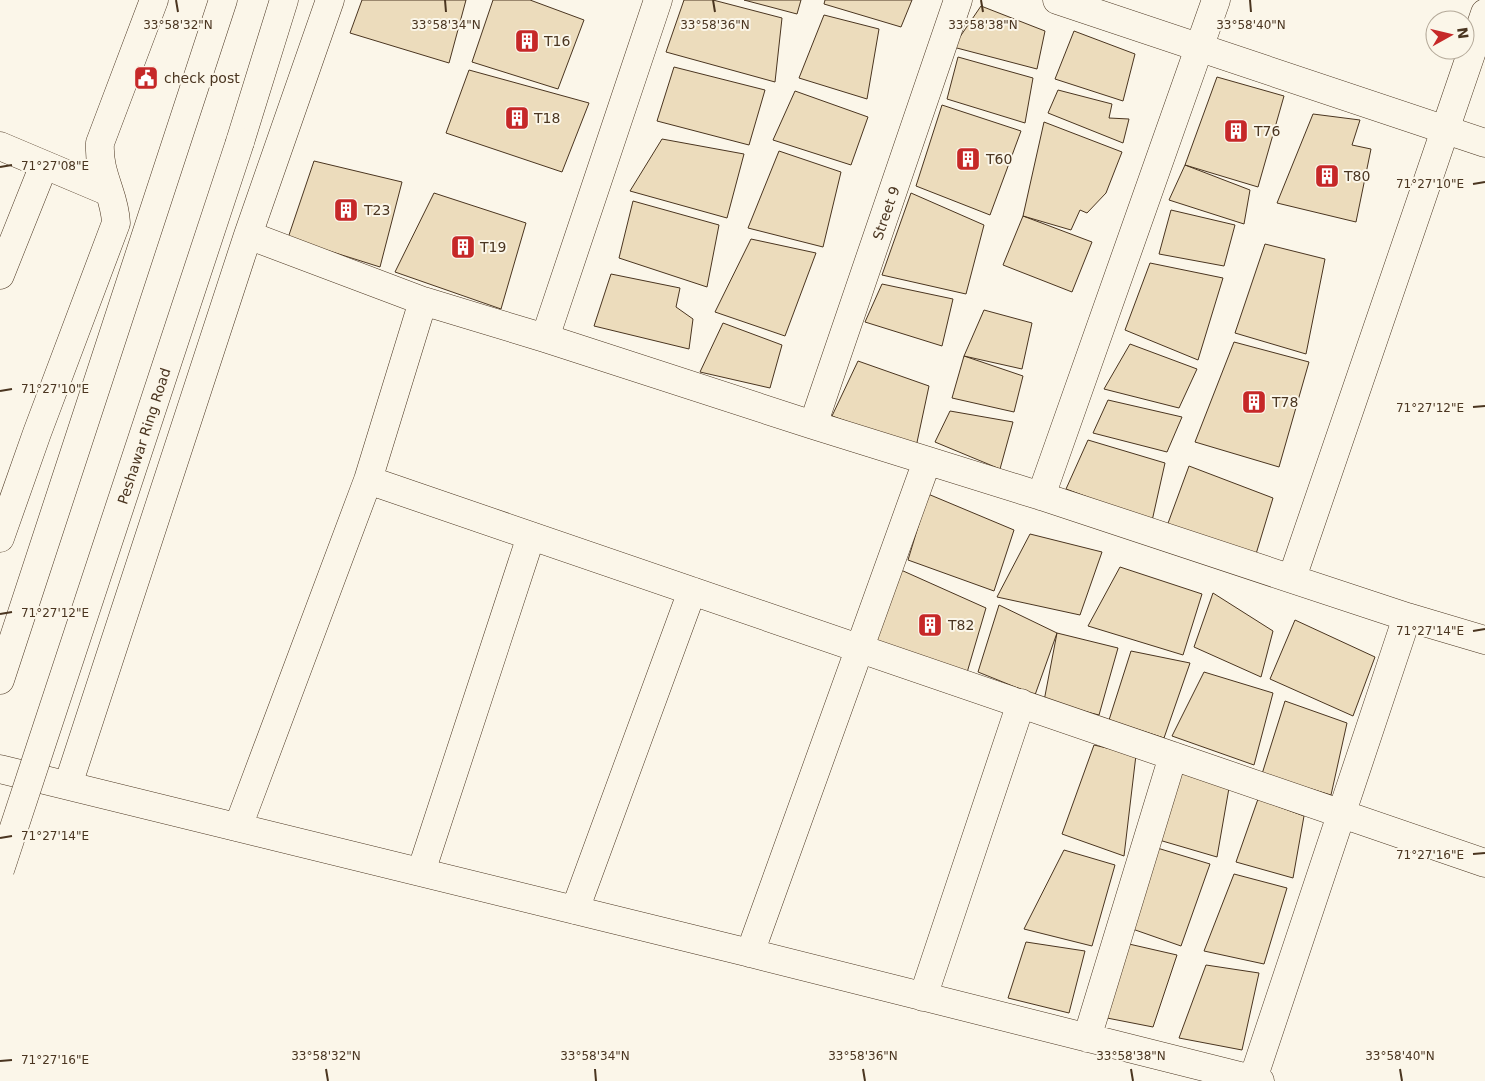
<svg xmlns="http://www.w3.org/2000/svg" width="1485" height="1081" viewBox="0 0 1485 1081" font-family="'DejaVu Sans',sans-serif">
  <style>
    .building { fill: #ecdcbc; stroke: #4a3520 }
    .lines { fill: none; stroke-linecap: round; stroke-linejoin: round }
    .minor-casing { stroke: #4a3520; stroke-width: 29 }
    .highway-casing { stroke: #4a3520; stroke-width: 29 }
    .minor { stroke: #fbf6e9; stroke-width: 28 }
    .highway { stroke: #fbf6e9; stroke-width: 28 }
    .highway-bridge-casing { stroke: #4a3520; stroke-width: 29; stroke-linecap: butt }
    .highway-bridge { stroke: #fbf6e9; stroke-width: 28 }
    .ticks { fill: none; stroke: #4a3520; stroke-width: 2 }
    .labels { text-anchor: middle; stroke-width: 4; stroke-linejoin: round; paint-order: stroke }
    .poi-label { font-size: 14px; fill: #4a3520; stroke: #fbf6e9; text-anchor: start }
    .street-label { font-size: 14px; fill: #4a3520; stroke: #fbf6e9 }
    .ticks-label { font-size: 12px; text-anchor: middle; fill: #4a3520; stroke: #fbf6e9; stroke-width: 4; stroke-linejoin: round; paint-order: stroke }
  </style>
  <rect width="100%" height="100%" fill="#fbf6e9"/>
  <!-- building -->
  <path class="building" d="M 362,0 L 466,0 L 449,63 L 350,33 Z
    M 493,0 L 530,0 L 584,20 L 558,89 L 472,62 Z
    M 684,0 L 713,0 L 782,18 L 775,82 L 666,52 Z
    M 744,0 L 801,0 L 797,14 Z
    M 825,0 L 912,0 L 901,27 L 824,4 Z
    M 981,6 L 1045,31 L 1037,69 L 953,47 Z
    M 824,15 L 879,29 L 867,99 L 799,78 Z
    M 1074,31 L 1135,54 L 1123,101 L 1055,79 Z
    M 958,57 L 1033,78 L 1025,123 L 947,99 Z
    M 674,67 L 765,90 L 749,145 L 657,121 Z
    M 469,70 L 589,103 L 562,172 L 446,133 Z
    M 1217,77 L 1284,96 L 1258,187 L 1185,165 Z
    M 1058,90 L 1112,104 L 1109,118 L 1129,119 L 1123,143 L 1048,113 Z
    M 795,91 L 868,117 L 851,165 L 773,140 Z
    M 942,105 L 1021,131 L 990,215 L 916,186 Z
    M 1313,114 L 1360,120 L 1352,145 L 1371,149 L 1356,222 L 1277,203 Z
    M 1044,122 L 1122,152 L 1106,193 L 1087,213 L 1080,210 L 1071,230 L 1023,216 Z
    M 662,139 L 744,154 L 727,218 L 630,191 Z
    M 779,151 L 841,172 L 823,247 L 748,228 Z
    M 314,161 L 402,182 L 380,267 L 288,238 Z
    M 1185,165 L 1250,190 L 1244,224 L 1169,200 Z
    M 434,193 L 526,223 L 501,309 L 395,272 Z
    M 911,193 L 984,225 L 966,294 L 882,275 Z
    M 633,201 L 719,225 L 707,287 L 619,258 Z
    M 1171,210 L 1235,225 L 1224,266 L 1159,254 Z
    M 1023,216 L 1092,242 L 1072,292 L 1003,265 Z
    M 751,239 L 816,253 L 785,336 L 715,312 Z
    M 1265,244 L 1325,259 L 1306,354 L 1235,333 Z
    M 1150,263 L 1223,278 L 1198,360 L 1125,330 Z
    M 611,274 L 680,288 L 676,307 L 693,319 L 689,349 L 594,326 Z
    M 882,284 L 953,299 L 942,346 L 865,322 Z
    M 984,310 L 1032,323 L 1022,369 L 964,356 Z
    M 723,323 L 782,345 L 770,388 L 700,372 Z
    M 1234,342 L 1309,362 L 1279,467 L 1195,442 Z
    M 1130,344 L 1197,369 L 1179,408 L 1104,389 Z
    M 964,356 L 1023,376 L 1014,412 L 952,398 Z
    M 858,361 L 929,386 L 916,447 L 832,416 Z
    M 1108,400 L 1182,417 L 1167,452 L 1093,433 Z
    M 950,411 L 1013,422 L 1000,469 L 935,442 Z
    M 1088,440 L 1165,463 L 1152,521 L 1066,489 Z
    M 1189,466 L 1273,498 L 1256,554 L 1167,526 Z
    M 928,494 L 1014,530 L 994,591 L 908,560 Z
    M 1030,534 L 1102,552 L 1080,615 L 997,597 Z
    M 1120,567 L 1202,594 L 1183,655 L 1088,626 Z
    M 901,570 L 986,608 L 966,676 L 872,641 Z
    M 1213,593 L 1273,631 L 1261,677 L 1194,647 Z
    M 999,605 L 1057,633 L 1035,695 L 978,672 Z
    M 1295,620 L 1375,657 L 1353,716 L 1270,679 Z
    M 1057,633 L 1118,648 L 1099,715 L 1044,701 Z
    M 1131,651 L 1190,663 L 1164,738 L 1109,720 Z
    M 1204,672 L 1273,693 L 1254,765 L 1172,736 Z
    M 1285,701 L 1347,723 L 1331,795 L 1262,774 Z
    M 1094,745 L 1136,755 L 1124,856 L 1062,834 Z
    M 1182,771 L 1229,788 L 1217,857 L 1159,840 Z
    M 1258,799 L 1304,816 L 1293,878 L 1236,862 Z
    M 1154,847 L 1210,864 L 1181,946 L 1121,925 Z
    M 1064,850 L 1115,865 L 1092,946 L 1024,929 Z
    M 1234,874 L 1287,888 L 1264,964 L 1204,951 Z
    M 1026,942 L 1085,951 L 1069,1013 L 1008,998 Z
    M 1129,944 L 1177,955 L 1153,1027 L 1107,1018 Z
    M 1206,965 L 1259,973 L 1242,1050 L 1179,1038 Z"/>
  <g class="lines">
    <defs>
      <path id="minor" d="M 1057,0 L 1485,143
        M 0,146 L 109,192
        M 248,235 L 423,301 L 545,338 L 813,425 L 1041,496 L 1407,617 L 1485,640
        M 0,275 L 44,165
        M 545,338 L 658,0
        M 813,425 L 958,0
        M 368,480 L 1485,863
        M 1041,496 L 1216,0
        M 0,538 L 37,433 L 116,223 C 115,194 98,175 100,143 L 154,0
        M 1292,578 L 1485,13
        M 0,769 L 750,953 L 1260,1081
        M 68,785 L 248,235 L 330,0
        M 238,827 L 368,480 L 423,301
        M 421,872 L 531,536
        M 575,910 L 692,591
        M 750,953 L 927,461
        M 923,997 L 1021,703
        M 1087,1038 L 1173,756
        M 1253,1079 L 1407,617"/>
      <path id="highway" d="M 240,142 L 284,0
        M 0,680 L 223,0"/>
    </defs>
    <!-- minor casing -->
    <use href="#minor" class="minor-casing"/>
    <!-- highway casing -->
    <use href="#highway" class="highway-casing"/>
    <!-- minor -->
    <use href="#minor" class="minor"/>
    <!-- highway -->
    <use href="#highway" class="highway"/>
    <defs>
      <path id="highway-bridge" d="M 0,870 L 240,142"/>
    </defs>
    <!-- highway-bridge casing -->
    <use href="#highway-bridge" class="highway-bridge-casing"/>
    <!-- highway-bridge -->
    <use href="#highway-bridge" class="highway-bridge"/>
  </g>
  <!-- ticks -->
  <path class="ticks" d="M 176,0 L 178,12M 445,0 L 446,12M 713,0 L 715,12M 981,0 L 983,12M 1250,0 L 1251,12M 0,167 L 12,165M 1473,184 L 1485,182M 0,391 L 12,389M 1473,407 L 1485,406M 0,614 L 12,612M 1473,631 L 1485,629M 0,838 L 12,836M 1473,854 L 1485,853M 0,1061 L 12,1060M 326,1069 L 328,1081M 595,1069 L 596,1081M 863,1069 L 865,1081M 1131,1069 L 1133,1081M 1400,1069 L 1402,1081"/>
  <!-- icons -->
  <defs>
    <symbol id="building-square" viewBox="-11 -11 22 22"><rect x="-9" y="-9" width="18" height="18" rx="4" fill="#c62828" stroke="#fbf6e9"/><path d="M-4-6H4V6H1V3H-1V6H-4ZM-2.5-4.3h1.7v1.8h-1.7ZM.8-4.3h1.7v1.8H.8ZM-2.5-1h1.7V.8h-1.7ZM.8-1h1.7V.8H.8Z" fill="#fff"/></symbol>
    <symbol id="civic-square" viewBox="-11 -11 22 22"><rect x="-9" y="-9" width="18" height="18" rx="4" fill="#c62828" stroke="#fbf6e9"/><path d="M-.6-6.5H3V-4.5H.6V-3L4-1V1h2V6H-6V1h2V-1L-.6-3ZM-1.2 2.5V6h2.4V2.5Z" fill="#fff"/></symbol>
  </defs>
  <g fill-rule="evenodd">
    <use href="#building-square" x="513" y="27" width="28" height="28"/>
    <use href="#civic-square" x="132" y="64" width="28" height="28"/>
    <use href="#building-square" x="503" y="104" width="28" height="28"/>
    <use href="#building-square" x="1222" y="117" width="28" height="28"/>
    <use href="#building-square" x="954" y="145" width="28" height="28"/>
    <use href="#building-square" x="1313" y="162" width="28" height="28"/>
    <use href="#building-square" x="332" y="196" width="28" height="28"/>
    <use href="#building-square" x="449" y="233" width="28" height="28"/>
    <use href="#building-square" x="1240" y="388" width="28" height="28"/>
    <use href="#building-square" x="916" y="611" width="28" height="28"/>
  </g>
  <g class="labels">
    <!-- poi labels -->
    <g class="poi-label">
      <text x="544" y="46">T16</text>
      <text x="164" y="83">check post</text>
      <text x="534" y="123">T18</text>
      <text x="1254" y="136">T76</text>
      <text x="986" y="164">T60</text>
      <text x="1344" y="181">T80</text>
      <text x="364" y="215">T23</text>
      <text x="480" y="252">T19</text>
      <text x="1272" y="407">T78</text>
      <text x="948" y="630">T82</text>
    </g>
    <!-- street labels -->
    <g class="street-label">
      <text transform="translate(886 213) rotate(-71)" y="5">Street 9</text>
      <text transform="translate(144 436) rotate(-72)" y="5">Peshawar Ring Road</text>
    </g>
  </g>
  <g class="ticks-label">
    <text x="178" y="29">33°58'32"N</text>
    <text x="446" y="29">33°58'34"N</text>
    <text x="715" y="29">33°58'36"N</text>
    <text x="983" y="29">33°58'38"N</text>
    <text x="1251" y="29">33°58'40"N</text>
    <text x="55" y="170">71°27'08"E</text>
    <text x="1430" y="188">71°27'10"E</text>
    <text x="55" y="393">71°27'10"E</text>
    <text x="1430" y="412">71°27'12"E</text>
    <text x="55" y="617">71°27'12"E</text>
    <text x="1430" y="635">71°27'14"E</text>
    <text x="55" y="840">71°27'14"E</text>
    <text x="1430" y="859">71°27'16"E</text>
    <text x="326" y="1060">33°58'32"N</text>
    <text x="595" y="1060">33°58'34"N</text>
    <text x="863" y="1060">33°58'36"N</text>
    <text x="1131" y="1060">33°58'38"N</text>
    <text x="1400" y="1060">33°58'40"N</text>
    <text x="55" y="1064">71°27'16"E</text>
  </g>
  <!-- north arrow -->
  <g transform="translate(1450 35) rotate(82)"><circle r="24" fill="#fbf6e9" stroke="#b4a999"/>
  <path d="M0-4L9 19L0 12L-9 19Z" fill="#c62828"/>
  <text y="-8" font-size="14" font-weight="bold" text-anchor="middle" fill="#4a3520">N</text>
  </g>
</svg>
